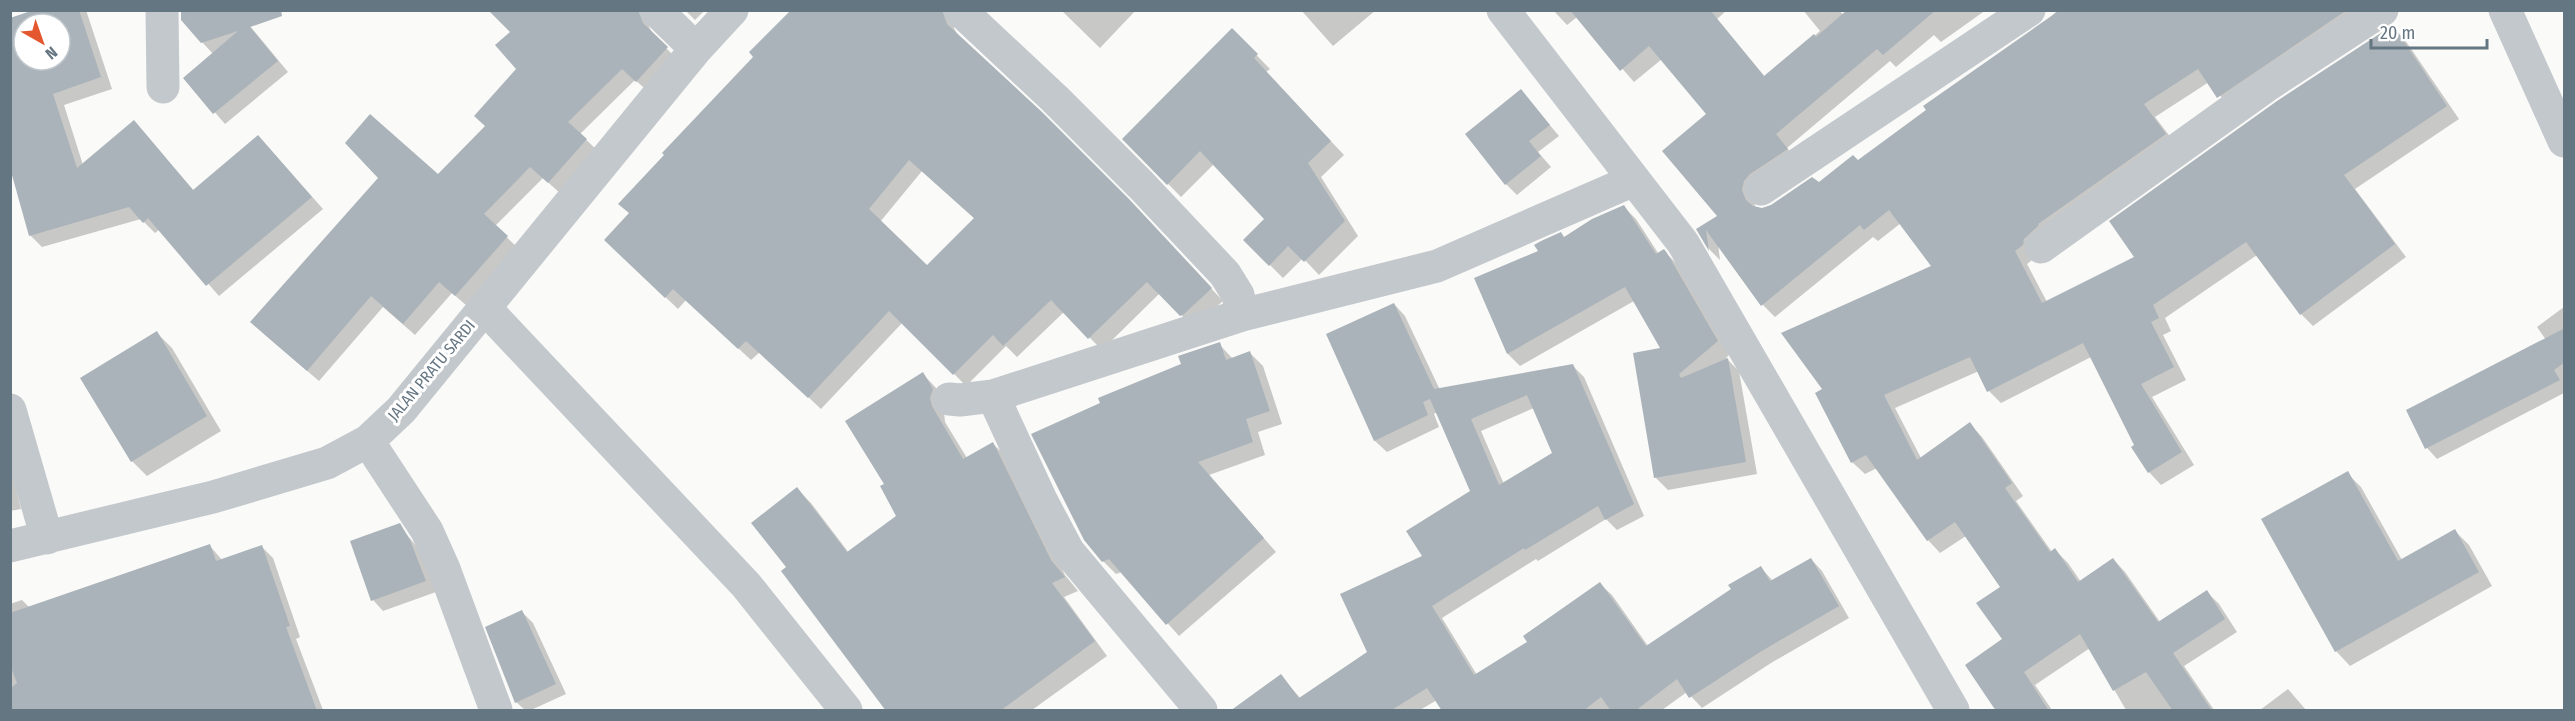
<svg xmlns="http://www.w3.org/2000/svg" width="2575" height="721" viewBox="0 0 2575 721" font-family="'Fira Sans Condensed',sans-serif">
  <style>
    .shadow { fill: #0003; fill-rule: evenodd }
    .building { fill: #aab3b9; fill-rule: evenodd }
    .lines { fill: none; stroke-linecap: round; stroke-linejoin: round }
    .minor { stroke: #c3c8cc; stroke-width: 33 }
    .labels { text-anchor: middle; stroke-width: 6; stroke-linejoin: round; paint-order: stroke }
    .street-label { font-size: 16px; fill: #657683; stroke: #fff }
  </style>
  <rect width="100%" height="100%" fill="#fafaf8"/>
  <!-- shadow -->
  <path class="shadow" d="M 38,10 L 86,10 L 112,89 L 64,105 L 83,165 L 145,134 L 194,191 L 269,148 L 323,209 L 219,296 L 160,229 L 155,233 L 141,219 L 42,247 L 30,235 L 10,20 ZM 24,24 L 60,24 L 60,60 L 24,60 Z
    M 489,10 L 653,10 L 649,17 L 649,27 L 654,36 L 678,60 L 649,92 L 635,80 L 580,134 L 598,151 L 560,193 L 543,178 L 495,226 L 518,248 L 467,306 L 452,293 L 415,335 L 383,307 L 319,381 L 264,334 L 438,176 L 486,126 L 518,69 L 512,32 Z
    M 685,10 L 705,10 L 695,20 Z
    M 841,10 L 945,10 L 954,19 L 954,28 L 958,36 L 1141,213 L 1223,301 L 1193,327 L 1160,293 L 1102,350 L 1064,312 L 1017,357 L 1006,346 L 966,386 L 903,322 L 821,409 L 760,352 L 751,360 L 686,300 L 678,309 L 618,252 ZM 922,171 L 975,219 L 927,267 L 880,222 Z
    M 1061,10 L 1136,10 L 1100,48 Z
    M 1301,10 L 1376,10 L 1333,46 Z
    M 1553,10 L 1727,10 L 1717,19 L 1765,77 L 1820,31 L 1803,10 L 1839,10 L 1846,18 L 1855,10 L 1986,10 L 1941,42 L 1934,35 L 1896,67 L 1890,61 L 1787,148 L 1799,162 L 1754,203 L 1756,208 L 1762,209 L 1819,184 L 1858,162 L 2040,27 L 2058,10 L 2378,10 L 2231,109 L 2209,82 L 2155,117 L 2178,147 L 2027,264 L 2047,302 L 2136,258 L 2393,27 L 2405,40 L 2459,119 L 2355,189 L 2406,257 L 2313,326 L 2301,314 L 2257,255 L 2165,318 L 2171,331 L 2163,335 L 2186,380 L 2152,397 L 2194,465 L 2161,485 L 2149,472 L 2091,357 L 2001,403 L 1989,391 L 1979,371 L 1895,408 L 1921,458 L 1970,424 L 1982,437 L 2023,496 L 2016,501 L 2052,552 L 2055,550 L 2068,563 L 2081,582 L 2113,559 L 2125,572 L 2160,622 L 2207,592 L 2219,604 L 2237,632 L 2184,666 L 2214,710 L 2126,710 L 2090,648 L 2035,685 L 2052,710 L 1998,710 L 2004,640 L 2002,587 L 1966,536 L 1940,553 L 1928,540 L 1877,468 L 1865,474 L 1852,462 L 1825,389 L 1933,266 L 1901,223 L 1878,241 L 1873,237 L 1775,317 L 1763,305 L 1718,244 L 1720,260 L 1710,250 L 1698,230 L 1720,217 L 1708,114 L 1662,59 L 1634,82 L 1577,17 L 1567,25 Z
    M 250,26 L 288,72 L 225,124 L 185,78 L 213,54 L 202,42 Z
    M 1232,30 L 1270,69 L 1266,72 L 1344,155 L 1321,177 L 1358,236 L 1319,275 L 1303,258 L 1283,278 L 1245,240 L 1266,219 L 1214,164 L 1181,197 L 1124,139 Z
    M 1521,91 L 1559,136 L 1538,152 L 1551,167 L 1517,195 L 1506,184 Z
    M 1624,207 L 1636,219 L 1658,253 L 1663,250 L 1676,263 L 1730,354 L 1726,358 L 1739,371 L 1757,474 L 1668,490 L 1656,478 L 1663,349 L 1634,301 L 1520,366 L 1508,354 L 1476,279 L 1540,251 Z
    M 1394,304 L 1405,316 L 1440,390 L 1573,366 L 1584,377 L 1644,516 L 1617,530 L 1606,519 L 1538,561 L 1536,559 L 1442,618 L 1477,675 L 1530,643 L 1600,584 L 1612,595 L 1648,646 L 1733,589 L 1761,568 L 1773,581 L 1811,559 L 1822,571 L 1849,618 L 1771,663 L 1702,708 L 1687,692 L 1662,710 L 1443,710 L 1437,700 L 1420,710 L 1260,710 L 1281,676 L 1301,699 L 1368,652 L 1425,557 L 1472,492 L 1437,412 L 1434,414 L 1439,427 L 1387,452 L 1375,441 L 1328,335 ZM 1534,408 L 1553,453 L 1504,484 L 1481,431 Z
    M 2564,307 L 2564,393 L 2437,459 L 2427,448 L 2408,410 L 2546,340 L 2537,327 Z
    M 157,333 L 172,348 L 221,431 L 147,476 L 132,461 Z
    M 1219,344 L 1233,359 L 1250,353 L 1263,366 L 1282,424 L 1258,432 L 1265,455 L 1209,475 L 1276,552 L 1179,636 L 1122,572 L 1116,574 L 1103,561 L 1182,365 Z
    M 923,374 L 936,388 L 946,404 L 944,412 L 945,422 L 967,458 L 993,444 L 1007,457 L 1065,575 L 1078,591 L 1064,597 L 1107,656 L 1032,710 L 888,710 L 797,489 L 811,503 L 849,553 L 898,517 L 886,484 Z
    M 10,465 L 21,509 L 10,511 Z
    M 2347,473 L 2361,487 L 2402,560 L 2455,531 L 2469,545 L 2492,586 L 2350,666 L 2336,651 L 2263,520 Z
    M 399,525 L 421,552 L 436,592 L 383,611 L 373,600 Z
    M 210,546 L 222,560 L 262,547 L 273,558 L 300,637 L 296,639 L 323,710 L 10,710 L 10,604 L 22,600 L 30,608 Z
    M 522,612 L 533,623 L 566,694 L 531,710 L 525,710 L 516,702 Z
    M 2288,689 L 2306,710 L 2260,710 Z"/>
  <!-- building -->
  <path class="building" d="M 34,10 L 79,10 L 101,77 L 53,94 L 77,168 L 134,120 L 193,190 L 258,135 L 312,197 L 206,286 L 148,218 L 143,223 L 129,207 L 29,236 L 10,168 L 10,18 ZM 24,24 L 60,24 L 60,60 L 24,60 Z
    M 181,10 L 281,10 L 282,16 L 250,27 L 278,61 L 213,114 L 183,78 L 238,31 L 201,43 L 181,20 Z
    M 488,10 L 638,10 L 643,23 L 668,47 L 636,82 L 622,69 L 568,122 L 587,139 L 548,183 L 530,167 L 484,214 L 508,236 L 455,296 L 439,282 L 403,324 L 371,296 L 307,371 L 250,322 L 378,178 L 345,143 L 370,114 L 438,174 L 485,126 L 474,116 L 516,69 L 495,45 L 510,32 Z
    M 791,10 L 942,10 L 947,24 L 1042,112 L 1129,199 L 1212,288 L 1184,314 L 1180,316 L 1147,282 L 1088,339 L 1051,300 L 1003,346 L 993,335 L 953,375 L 889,311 L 808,398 L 746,341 L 738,349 L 673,289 L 665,298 L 604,240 L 629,213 L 618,204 L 664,155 L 662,153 L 753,57 L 749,52 ZM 909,160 L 974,218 L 927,265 L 869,209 Z
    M 1570,10 L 1710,10 L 1764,76 L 1814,34 L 1816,37 L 1847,10 L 1936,10 L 1883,55 L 1877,49 L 1776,134 L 1788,149 L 1750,174 L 1744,181 L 1742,190 L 1746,200 L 1753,206 L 1762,208 L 1771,205 L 1812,177 L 1819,182 L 1853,155 L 1858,160 L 1926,110 L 1923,106 L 2060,10 L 2347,10 L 2217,98 L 2198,69 L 2144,104 L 2166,134 L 2038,224 L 2039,225 L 2024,239 L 2023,245 L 2015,251 L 2042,303 L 2134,257 L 2109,221 L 2277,101 L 2393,25 L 2447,106 L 2344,175 L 2395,244 L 2300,315 L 2246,242 L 2153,305 L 2159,318 L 2151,322 L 2174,367 L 2141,384 L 2182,452 L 2148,473 L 2131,447 L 2134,445 L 2083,343 L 1987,392 L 1970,357 L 1884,395 L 1917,460 L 1970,422 L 2012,483 L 2005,488 L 2050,552 L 2055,548 L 2078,582 L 2113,558 L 2158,622 L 2207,590 L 2225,619 L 2173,653 L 2212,711 L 2173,711 L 2146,672 L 2113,691 L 2080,634 L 2024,672 L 2049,711 L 1996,711 L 1965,665 L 2002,639 L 1976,603 L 2000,587 L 1955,522 L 1927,541 L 1866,455 L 1851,463 L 1815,393 L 1822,389 L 1781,333 L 1931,266 L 1889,210 L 1864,230 L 1860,225 L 1761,306 L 1706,230 L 1709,251 L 1696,229 L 1717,216 L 1662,151 L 1706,114 L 1649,46 L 1620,71 Z
    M 1232,28 L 1258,54 L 1254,58 L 1331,141 L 1308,163 L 1345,221 L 1304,262 L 1288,246 L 1269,266 L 1243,240 L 1264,219 L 1200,151 L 1167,185 L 1122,139 Z
    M 1521,89 L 1550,125 L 1529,141 L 1541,156 L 1505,185 L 1465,134 Z
    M 1624,205 L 1656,254 L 1664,249 L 1667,253 L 1718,341 L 1679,374 L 1681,378 L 1728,358 L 1746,462 L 1654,478 L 1633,353 L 1660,348 L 1625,287 L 1507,354 L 1474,278 L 1538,251 L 1534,245 L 1541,241 L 1561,232 L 1564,237 L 1592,219 Z
    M 1394,303 L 1434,389 L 1573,364 L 1634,504 L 1605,520 L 1598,506 L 1525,550 L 1524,548 L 1432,606 L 1474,675 L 1527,642 L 1523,636 L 1600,582 L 1646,646 L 1731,589 L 1728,585 L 1761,566 L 1770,581 L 1811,558 L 1839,606 L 1760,652 L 1689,698 L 1677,679 L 1635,711 L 1611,711 L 1601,697 L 1583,711 L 1442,711 L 1427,688 L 1390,711 L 1230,711 L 1281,674 L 1299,698 L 1367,652 L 1340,594 L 1422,556 L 1406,531 L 1470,491 L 1430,399 L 1423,402 L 1428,415 L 1374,441 L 1326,334 ZM 1527,395 L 1552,453 L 1499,485 L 1471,419 Z
    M 2565,328 L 2565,362 L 2554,370 L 2560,380 L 2425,449 L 2406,410 Z
    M 157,331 L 207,416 L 131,462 L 80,378 Z
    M 1220,342 L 1226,360 L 1250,351 L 1270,411 L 1246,419 L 1253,442 L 1198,462 L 1264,538 L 1166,625 L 1109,559 L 1102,562 L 1084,540 L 1031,434 L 1100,403 L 1098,398 L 1181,364 L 1178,356 Z
    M 923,372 L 933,389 L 930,398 L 932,406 L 963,459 L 993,442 L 1051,560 L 1065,577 L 1052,583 L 1095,641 L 1000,711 L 886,711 L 781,571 L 786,567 L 751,523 L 797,487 L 847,552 L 896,516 L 880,486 L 884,484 L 845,421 Z
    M 2348,471 L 2398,561 L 2455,529 L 2479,572 L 2335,652 L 2261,519 Z
    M 400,523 L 410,540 L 426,581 L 371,601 L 350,541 Z
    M 210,544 L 216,561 L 262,545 L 290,626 L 286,627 L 317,711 L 10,711 L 10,689 L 17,683 L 10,665 L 10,613 Z
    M 522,610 L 556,684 L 515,703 L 485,627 Z"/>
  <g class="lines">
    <!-- minor -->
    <path class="minor" d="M 162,10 L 163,87
      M 656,10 L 696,49
      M 960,10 L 1055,99 L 1142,186 L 1225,274 L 1238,295 L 1242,315
      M 1503,10 L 1683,243 L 1953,710
      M 2505,10 L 2564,141
      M 1761,189 L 2029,10
      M 2041,247 L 2266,86 L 2382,10
      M 484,307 L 746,585 L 846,710
      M 993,396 L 1041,500 L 1068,551 L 1201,710
      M 949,399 L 960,400 L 993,396 L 1242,315 L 1437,266 L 1634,180
      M 10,410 L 47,538
      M 368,441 L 427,531 L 444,569 L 496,710
      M 10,546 L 213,497 L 327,463 L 368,441 L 401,410 L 696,49 L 732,10"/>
  </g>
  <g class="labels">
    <!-- street labels -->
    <g class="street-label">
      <text transform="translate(431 370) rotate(-50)" y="6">JALAN PRATU SARDI</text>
    </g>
  </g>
  <!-- border -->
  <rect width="2575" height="721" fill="none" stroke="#657683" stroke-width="24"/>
  <!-- north arrow -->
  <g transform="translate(42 42) rotate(140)"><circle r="28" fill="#ffffff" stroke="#c1c8cd" stroke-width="1.5"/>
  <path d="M0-4.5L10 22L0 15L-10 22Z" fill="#e4572e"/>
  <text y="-9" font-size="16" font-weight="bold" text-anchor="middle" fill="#657683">N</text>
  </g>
  <!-- scale -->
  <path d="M2371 39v9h116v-9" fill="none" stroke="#657683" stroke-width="3"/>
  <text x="2380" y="39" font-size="18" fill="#657683" stroke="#ffffff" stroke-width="4.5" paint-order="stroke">20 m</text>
</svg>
